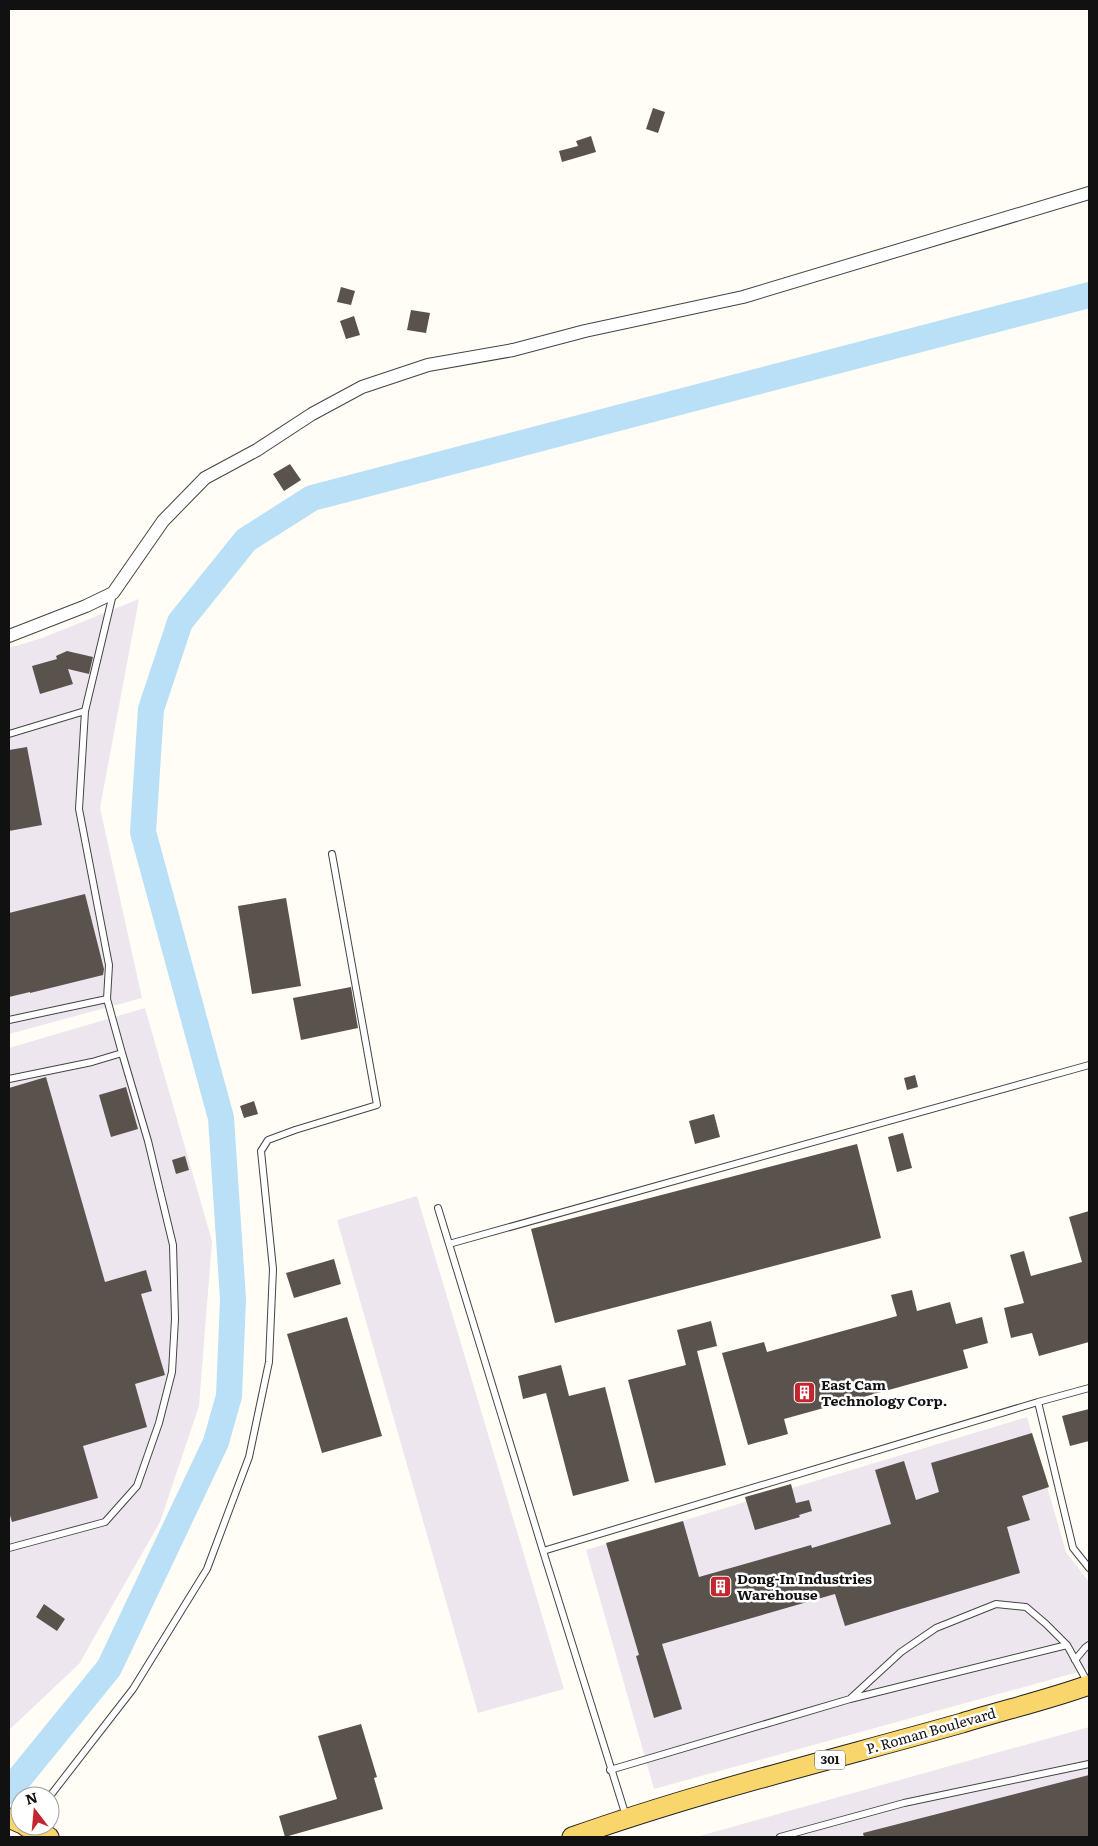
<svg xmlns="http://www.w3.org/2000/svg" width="1098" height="1846" viewBox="0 0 1098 1846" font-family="Literata,serif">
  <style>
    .industrial { fill: #eee6ef }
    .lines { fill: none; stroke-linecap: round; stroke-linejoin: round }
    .river { stroke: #b9e0f7; stroke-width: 26 }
    .building { fill: #5a524d }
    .service-casing { stroke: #444; stroke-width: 8 }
    .minor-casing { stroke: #444; stroke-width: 14 }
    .primary-casing { stroke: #222; stroke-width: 21 }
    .service { stroke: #fff; stroke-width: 6 }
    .minor { stroke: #fff; stroke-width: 12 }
    .primary { stroke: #f9d66b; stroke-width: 19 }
    .labels { text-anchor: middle; stroke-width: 5; stroke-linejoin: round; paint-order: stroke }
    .shield { fill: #fff; stroke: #585858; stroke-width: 1 }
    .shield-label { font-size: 12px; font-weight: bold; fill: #111 }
    .poi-label { font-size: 14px; font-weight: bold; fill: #111; stroke: #fff; text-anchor: start }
    .street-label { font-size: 14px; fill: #111; stroke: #fff }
  </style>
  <rect width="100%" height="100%" fill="#fffdf5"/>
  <!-- industrial -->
  <path class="industrial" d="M 139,599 L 100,808 L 142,998 L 9,1034 L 9,648 L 42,638 Z
    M 145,1008 L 212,1241 L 199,1406 L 160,1522 L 79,1664 L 9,1730 L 9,1048 Z
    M 417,1196 L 564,1689 L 478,1713 L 337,1220 Z
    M 1027,1417 L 1066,1552 L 1089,1582 L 1089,1669 L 654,1789 L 586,1550 Z
    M 1089,1727 L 1089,1837 L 696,1837 Z"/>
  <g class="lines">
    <!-- river -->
    <path class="river" d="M 9,1791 L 109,1668 L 216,1442 L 229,1396 L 233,1299 L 221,1118 L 143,832 L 151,709 L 180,622 L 246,540 L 312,498 L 1089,295"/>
  </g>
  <!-- building -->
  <path class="building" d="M 653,108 L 665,112 L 658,133 L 646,129 Z
    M 591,136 L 596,152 L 562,162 L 559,151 L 578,146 L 576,141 Z
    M 341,287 L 355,291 L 351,305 L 337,302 Z
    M 411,310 L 430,313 L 426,333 L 407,330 Z
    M 354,316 L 360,335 L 346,339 L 340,321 Z
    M 290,464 L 301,480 L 284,491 L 273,474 Z
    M 67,651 L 93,657 L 89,674 L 68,669 L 73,684 L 40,694 L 32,666 L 57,659 L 56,656 Z
    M 27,747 L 42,825 L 9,831 L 9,750 Z
    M 85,894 L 104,969 L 103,975 L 30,993 L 30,992 L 9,997 L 9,913 Z
    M 286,898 L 301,986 L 252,994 L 238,906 Z
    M 351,987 L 358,1028 L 301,1040 L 293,998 Z
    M 915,1075 L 918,1087 L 907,1090 L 904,1078 Z
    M 46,1077 L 105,1282 L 146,1270 L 152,1291 L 141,1294 L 165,1375 L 135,1384 L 147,1427 L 83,1446 L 98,1498 L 12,1522 L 9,1512 L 9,1088 Z
    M 126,1087 L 138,1129 L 111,1137 L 99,1095 Z
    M 254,1101 L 258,1114 L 244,1118 L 240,1106 Z
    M 714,1114 L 720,1137 L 695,1144 L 689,1121 Z
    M 903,1133 L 912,1168 L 897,1172 L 888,1137 Z
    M 857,1144 L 881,1238 L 555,1323 L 531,1229 Z
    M 185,1156 L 189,1170 L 176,1174 L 172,1160 Z
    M 1089,1211 L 1089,1342 L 1039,1356 L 1032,1333 L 1011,1338 L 1004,1308 L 1024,1303 L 1010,1255 L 1024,1251 L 1031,1276 L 1082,1262 L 1069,1217 Z
    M 334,1259 L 341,1284 L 294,1298 L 286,1273 Z
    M 912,1290 L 917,1311 L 950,1302 L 956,1324 L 982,1317 L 988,1343 L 963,1350 L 968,1368 L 784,1419 L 788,1434 L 748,1445 L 722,1353 L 764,1342 L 767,1352 L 897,1316 L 891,1295 Z
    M 347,1317 L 382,1436 L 322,1453 L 287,1334 Z
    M 711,1321 L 717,1346 L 697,1351 L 726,1465 L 655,1483 L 628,1380 L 686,1365 L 677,1330 Z
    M 561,1365 L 569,1396 L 605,1387 L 629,1481 L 573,1496 L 546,1393 L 523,1399 L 518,1376 Z
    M 1089,1409 L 1089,1441 L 1070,1446 L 1062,1416 Z
    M 1032,1433 L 1049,1487 L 1022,1496 L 1030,1520 L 1007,1527 L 1020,1573 L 845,1626 L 835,1594 L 662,1644 L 682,1709 L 654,1718 L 636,1656 L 639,1655 L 606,1543 L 683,1521 L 699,1577 L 811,1545 L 812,1548 L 891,1524 L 875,1470 L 904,1461 L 916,1500 L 939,1492 L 931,1463 Z
    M 791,1484 L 796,1503 L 809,1500 L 812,1511 L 799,1515 L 800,1517 L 755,1530 L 745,1497 Z
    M 44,1604 L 65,1619 L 57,1631 L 36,1617 Z
    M 361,1724 L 377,1777 L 374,1778 L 383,1809 L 285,1837 L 279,1816 L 337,1799 L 318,1736 Z
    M 1089,1775 L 1089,1837 L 864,1837 L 863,1833 Z"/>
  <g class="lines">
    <defs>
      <path id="service" d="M 9,734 L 85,711
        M 107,999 L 122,1053
        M 9,1020 L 107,999 L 109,965 L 79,809 L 85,711 L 113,594
        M 9,1079 L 92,1062 L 122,1053 L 148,1141 L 173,1245 L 175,1319 L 172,1372 L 159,1423 L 137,1486 L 105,1522 L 9,1548
        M 438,1208 L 543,1551 L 1038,1402
        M 449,1244 L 1089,1065
        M 1089,1388 L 1038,1402 L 1073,1548 L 1089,1568
        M 543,1551 L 626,1816
        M 1075,1660 L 1085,1648 L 1089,1645
        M 851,1698 L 901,1652 L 936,1628 L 996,1604 L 1026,1607 L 1046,1624 L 1067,1645 L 1088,1683
        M 610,1770 L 850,1699 L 1067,1645
        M 50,1796 L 133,1689 L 207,1569 L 249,1457 L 269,1362 L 273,1269 L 261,1151 L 268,1140 L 295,1130 L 377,1105 L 332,854
        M 780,1837 L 904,1803 L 1089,1764"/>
      <path id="minor" d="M 9,636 L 86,606 L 113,593 L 163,521 L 205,478 L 257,450 L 312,414 L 362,387 L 428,365 L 513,350 L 585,331 L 743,297 L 1089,193"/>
      <path id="primary" d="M 9,1818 L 20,1823
        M 25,1826 L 49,1837
        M 572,1837 C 699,1792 831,1760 962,1723 C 1004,1710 1047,1700 1089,1685"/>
    </defs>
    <!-- service casing -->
    <use href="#service" class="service-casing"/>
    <!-- minor casing -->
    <use href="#minor" class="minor-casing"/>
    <!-- primary casing -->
    <use href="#primary" class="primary-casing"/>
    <!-- service -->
    <use href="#service" class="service"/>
    <!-- minor -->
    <use href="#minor" class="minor"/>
    <!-- primary -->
    <use href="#primary" class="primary"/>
  </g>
  <!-- icons -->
  <defs>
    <symbol id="building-square" viewBox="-11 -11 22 22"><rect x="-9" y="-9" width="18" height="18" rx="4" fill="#c4262e" stroke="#fff"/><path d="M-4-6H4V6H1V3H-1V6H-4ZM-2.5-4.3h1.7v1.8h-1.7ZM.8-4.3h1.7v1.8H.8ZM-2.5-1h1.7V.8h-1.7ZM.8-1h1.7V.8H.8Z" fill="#fff"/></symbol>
  </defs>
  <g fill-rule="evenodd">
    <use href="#building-square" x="792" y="1380" width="25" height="25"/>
    <use href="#building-square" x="708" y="1574" width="25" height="25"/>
  </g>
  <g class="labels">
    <!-- shield labels -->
    <rect class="shield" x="815" y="1750.5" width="30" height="19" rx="4"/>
    <g class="shield-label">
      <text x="830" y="1764">301</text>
    </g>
    <!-- poi labels -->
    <g class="poi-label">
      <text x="821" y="1390">East Cam<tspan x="821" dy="16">Technology Corp.</tspan></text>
      <text x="737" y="1584">Dong-In Industries<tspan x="737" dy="16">Warehouse</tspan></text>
    </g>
    <!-- street labels -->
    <g class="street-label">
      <text transform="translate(931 1731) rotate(-16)" y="5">P. Roman Boulevard</text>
    </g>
  </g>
  <!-- border -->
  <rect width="1098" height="1846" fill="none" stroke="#111111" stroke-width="20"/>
  <!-- north arrow -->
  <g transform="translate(35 1811) rotate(344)"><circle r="24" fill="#ffffff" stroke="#a0a0a0"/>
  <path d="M0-4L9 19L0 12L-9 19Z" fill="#c4262e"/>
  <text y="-8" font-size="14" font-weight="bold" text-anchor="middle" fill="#111111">N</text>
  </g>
</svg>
